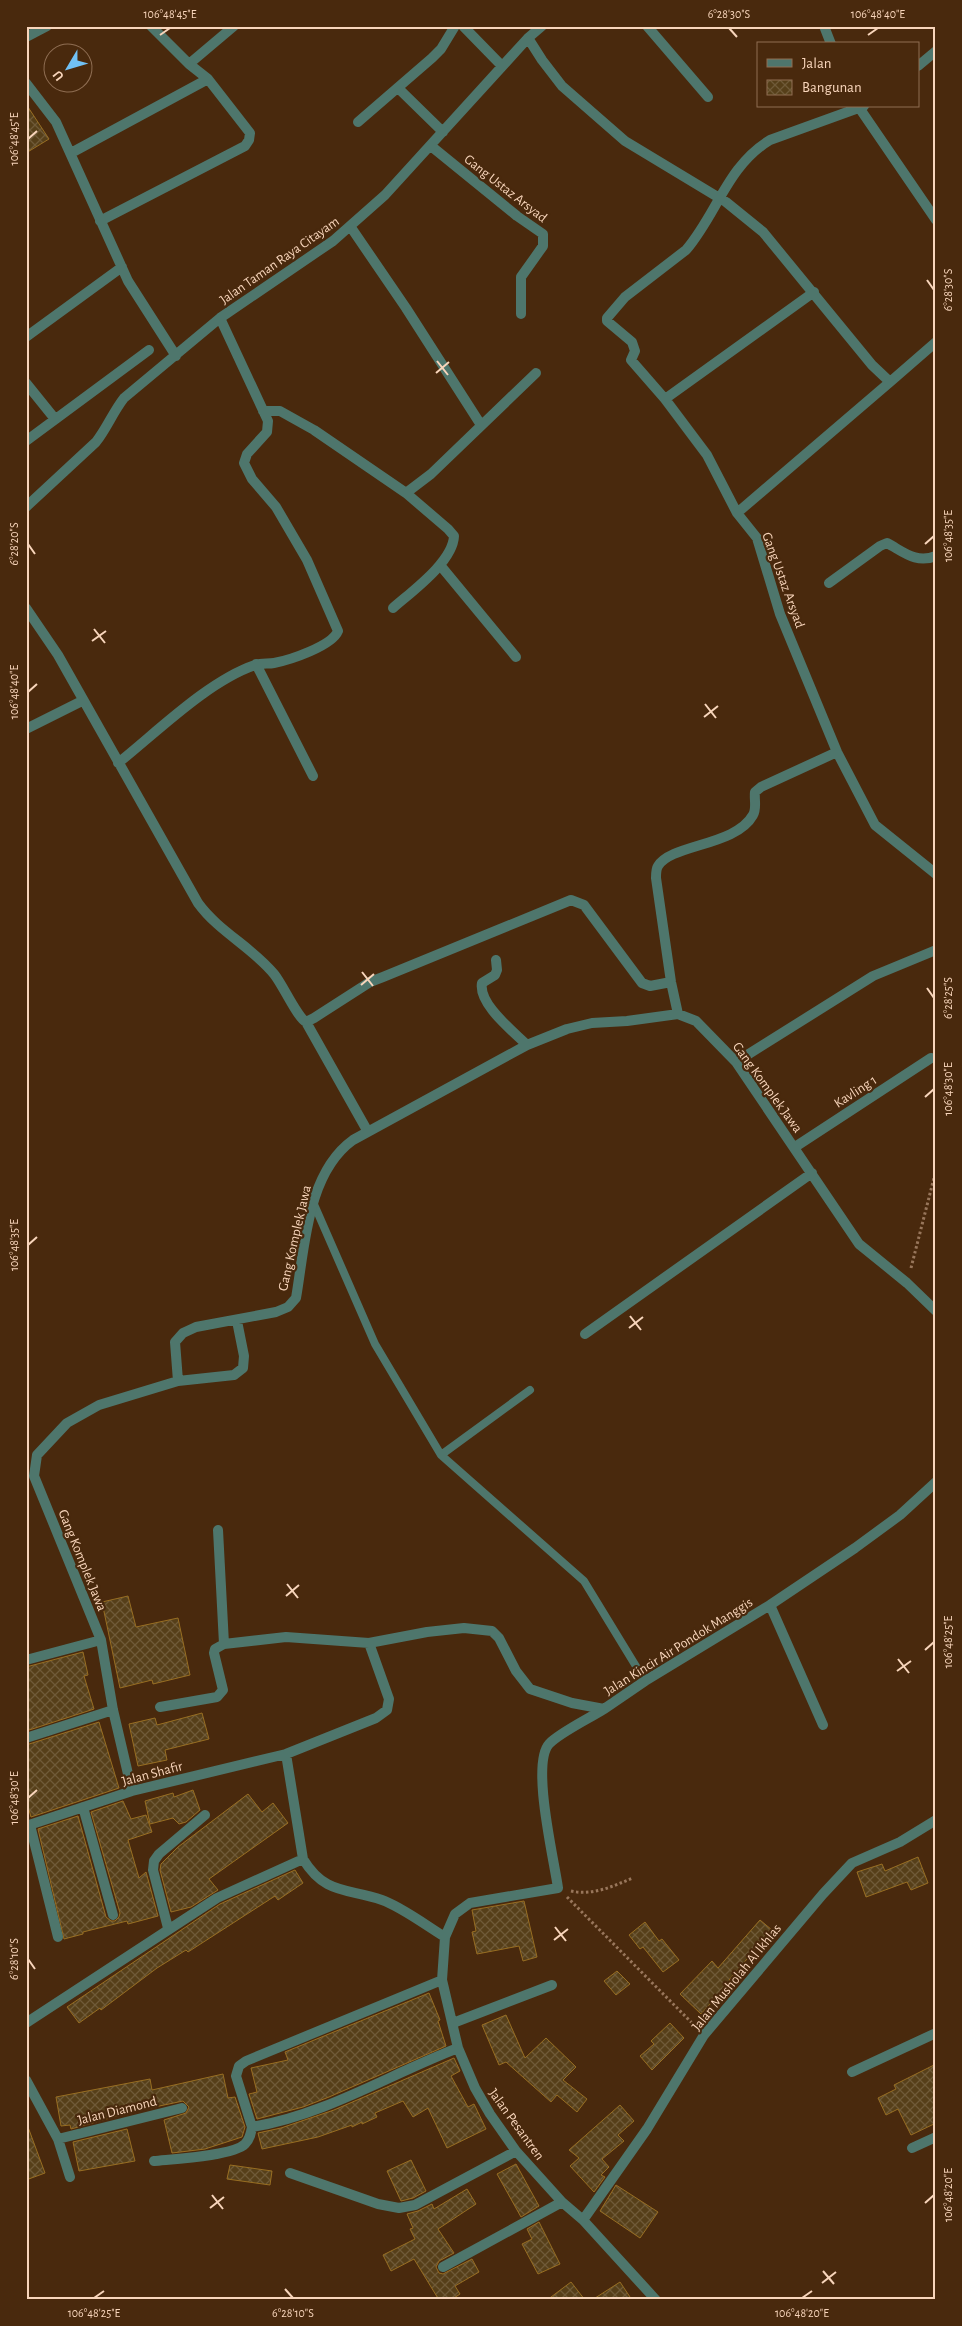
<svg xmlns="http://www.w3.org/2000/svg" width="962" height="2326" viewBox="0 0 962 2326" font-family="'Alegreya Sans',sans-serif">
  <style>
    .building { fill: url(#building-cross-hatch); stroke: #986e22 }
    .lines { fill: none; stroke-linecap: round; stroke-linejoin: round }
    .path { stroke: #98765b; stroke-width: 3; stroke-dasharray: 2.5 2.5; stroke-linecap: butt }
    .lane { stroke: #4e766c; stroke-width: 8 }
    .street { stroke: #4e766c; stroke-width: 10 }
    .ticks { fill: none; stroke: #f8d5bb; stroke-width: 2 }
    .labels { text-anchor: middle; stroke-width: 4.5; stroke-linejoin: round; paint-order: stroke }
    .street-label { font-size: 14px; fill: #f8d5bb; stroke: #49290d }
    .neatline { fill: none; stroke: #f8d5bb; stroke-width: 2 }
    .ticks-label { font-size: 12px; text-anchor: middle; fill: #f8d5bb }
  </style>
  <defs>
    <pattern id="building-cross-hatch" width="8" height="8" patternUnits="userSpaceOnUse" patternTransform="scale(1.25)"><rect width="8" height="8" fill="#563f19"/><path d="M0 0l8 8M0 8l8-8" fill="none" stroke="#6f5a38"/></pattern>
  </defs>
  <rect width="100%" height="100%" fill="#49290d"/>
  <!-- building -->
  <path class="building" d="M 26,104 L 49,139 L 26,153 Z
    M 128,1596 L 136,1627 L 178,1618 L 190,1675 L 153,1684 L 152,1680 L 120,1688 L 102,1602 Z
    M 83,1652 L 88,1675 L 84,1676 L 94,1709 L 26,1731 L 26,1667 Z
    M 202,1713 L 209,1739 L 165,1750 L 167,1760 L 138,1766 L 129,1724 L 155,1718 L 157,1725 Z
    M 99,1722 L 119,1788 L 31,1817 L 29,1810 L 26,1811 L 26,1745 Z
    M 193,1790 L 200,1810 L 186,1822 L 179,1824 L 173,1818 L 150,1824 L 145,1801 L 173,1793 L 174,1797 Z
    M 248,1794 L 262,1812 L 273,1803 L 288,1823 L 209,1879 L 218,1890 L 191,1907 L 171,1912 L 160,1870 L 161,1864 L 178,1847 Z
    M 123,1801 L 131,1819 L 146,1815 L 152,1832 L 128,1840 L 139,1878 L 146,1872 L 158,1916 L 128,1924 L 127,1921 L 83,1932 L 83,1934 L 64,1939 L 38,1829 L 78,1816 L 106,1917 L 111,1921 L 115,1921 L 119,1917 L 120,1913 L 91,1812 Z
    M 918,1857 L 928,1883 L 911,1890 L 907,1882 L 866,1897 L 857,1872 L 882,1864 L 885,1871 Z
    M 295,1870 L 303,1883 L 278,1900 L 275,1896 L 188,1952 L 186,1950 L 157,1968 L 101,2010 L 100,2008 L 79,2023 L 67,2007 L 220,1904 Z
    M 524,1901 L 537,1957 L 523,1961 L 519,1946 L 477,1954 L 472,1932 L 476,1931 L 472,1910 Z
    M 760,1920 L 772,1930 L 729,1980 L 731,1981 L 701,2014 L 680,1994 L 712,1961 L 718,1968 Z
    M 645,1922 L 659,1941 L 662,1939 L 679,1960 L 663,1972 L 643,1947 L 640,1949 L 629,1935 Z
    M 617,1971 L 630,1984 L 616,1995 L 604,1981 Z
    M 429,1993 L 440,2020 L 438,2021 L 446,2046 L 329,2097 L 303,2107 L 257,2119 L 249,2094 L 257,2092 L 251,2068 L 288,2060 L 285,2052 Z
    M 506,2015 L 525,2058 L 546,2038 L 576,2067 L 563,2080 L 587,2099 L 577,2112 L 557,2095 L 551,2102 L 506,2062 L 499,2065 L 482,2025 Z
    M 670,2023 L 684,2038 L 652,2070 L 640,2056 L 654,2044 L 651,2041 Z
    M 454,2058 L 460,2071 L 451,2076 L 468,2107 L 474,2104 L 486,2129 L 447,2148 L 428,2108 L 413,2117 L 403,2101 L 375,2113 L 377,2117 L 362,2124 L 362,2122 L 352,2127 L 352,2125 L 318,2137 L 262,2149 L 258,2133 L 281,2128 L 334,2110 Z
    M 936,2064 L 936,2123 L 911,2135 L 898,2109 L 886,2115 L 878,2098 L 896,2089 L 894,2085 Z
    M 223,2074 L 228,2098 L 235,2097 L 245,2127 L 242,2137 L 205,2149 L 172,2153 L 164,2120 L 186,2113 L 189,2107 L 183,2101 L 131,2112 L 71,2129 L 70,2125 L 61,2126 L 56,2097 L 150,2079 L 152,2090 Z
    M 620,2105 L 634,2121 L 618,2135 L 624,2141 L 602,2159 L 609,2167 L 601,2175 L 605,2177 L 594,2192 L 570,2166 L 579,2158 L 569,2150 Z
    M 26,2127 L 28,2127 L 45,2173 L 26,2180 Z
    M 127,2129 L 135,2161 L 79,2171 L 73,2142 Z
    M 411,2160 L 426,2191 L 413,2198 L 401,2201 L 387,2171 Z
    M 516,2164 L 539,2206 L 521,2217 L 497,2174 Z
    M 230,2165 L 272,2171 L 270,2185 L 227,2179 Z
    M 616,2185 L 658,2212 L 640,2238 L 600,2211 Z
    M 467,2189 L 476,2204 L 438,2229 L 454,2253 L 439,2261 L 436,2267 L 439,2273 L 443,2274 L 472,2259 L 479,2272 L 455,2286 L 460,2294 L 451,2300 L 439,2300 L 414,2259 L 391,2271 L 383,2255 L 415,2239 L 410,2229 L 413,2228 L 407,2214 L 418,2211 L 432,2204 L 434,2209 Z
    M 539,2222 L 560,2264 L 538,2274 L 522,2244 L 532,2239 L 527,2229 Z
    M 571,2282 L 585,2300 L 547,2300 Z
    M 620,2282 L 632,2300 L 592,2300 Z"/>
  <g class="lines">
    <!-- path -->
    <path class="path" d="M 911,1268 L 936,1170
      M 571,1891 C 593,1896 613,1886 633,1878
      M 567,1897 L 695,2026"/>
    <!-- lane -->
    <path class="lane" d="M 313,1202 L 375,1344 L 441,1455 L 584,1581 L 645,1681
      M 441,1455 L 530,1390"/>
    <!-- street -->
    <path class="street" d="M 463,26 L 502,66
      M 647,26 L 708,97
      M 824,26 L 831,44
      M 26,37 L 47,26
      M 528,38 L 542,60 L 562,86 L 625,141 L 726,202 L 763,232 L 872,365 L 890,382 L 936,342
      M 189,64 L 234,26
      M 918,66 L 936,51
      M 26,83 L 56,122 L 128,281 L 176,356
      M 398,88 L 443,132
      M 858,106 L 936,220
      M 864,106 L 770,140 C 727,166 717,214 686,250 L 625,297 L 607,318 L 607,321 L 632,342 L 635,351 L 631,360 L 665,399 L 707,455 L 737,513 L 757,538 L 780,614 L 837,752 L 875,825 L 936,874
      M 358,122 L 432,58 L 441,49 L 455,26
      M 431,146 L 517,216 L 543,234 L 543,246 L 521,277 L 521,314
      M 71,153 L 208,79
      M 100,221 L 245,146 L 249,140 L 250,133 L 208,79 L 189,64 L 151,26
      M 350,226 L 406,308 L 481,425
      M 26,337 L 122,267
      M 26,383 L 55,419
      M 665,399 L 814,292
      M 263,411 L 280,411 L 314,430 L 406,493 L 431,474 L 536,373
      M 26,441 L 149,350
      M 26,507 L 96,442 C 107,428 113,412 124,398 L 220,318 L 333,241 L 385,195 L 528,38 L 542,26
      M 737,513 L 890,382
      M 440,565 L 516,657
      M 829,583 L 880,546 L 887,543 C 904,552 916,564 936,556
      M 26,608 L 58,655 L 198,903 C 219,932 252,947 274,974 C 283,985 297,1017 306,1022 L 314,1018 L 370,982 L 383,977 L 571,900 L 584,905 L 642,983 L 650,986 L 671,982
      M 393,608 C 411,592 453,562 454,536 L 448,529 L 406,493
      M 256,664 L 313,776
      M 26,729 L 82,701
      M 118,763 C 157,732 208,681 255,665 C 261,663 268,664 274,663 C 290,660 332,646 338,631 L 307,560 L 276,507 L 252,479 L 244,463 L 247,454 L 267,432 L 268,421 L 220,318
      M 496,960 L 497,970 L 495,975 L 482,983 C 478,1004 513,1031 527,1045
      M 678,1014 L 671,982 L 656,878 C 656,874 656,869 658,866 C 671,844 736,846 753,815 C 757,809 754,799 755,792 L 761,787 L 837,752
      M 306,1022 L 368,1132
      M 736,1062 L 873,976 L 936,950
      M 795,1147 L 931,1058
      M 585,1334 L 812,1173
      M 178,1381 L 234,1375 L 243,1368 L 244,1356 L 237,1321
      M 218,1530 L 224,1644
      M 770,1605 L 823,1725
      M 26,1660 L 101,1640
      M 160,1707 L 217,1697 L 223,1690 L 214,1653 L 215,1649 L 224,1644 L 286,1637 L 369,1643 L 427,1632 L 464,1628 L 492,1631 L 499,1638 L 516,1671 L 530,1689 L 572,1703 L 604,1709 L 645,1681 L 770,1605 L 855,1548 L 900,1515 L 936,1482
      M 604,1709 C 590,1718 559,1733 549,1744 C 531,1764 554,1859 558,1888 L 470,1903 L 455,1914 L 445,1937 L 442,1980 L 458,2048 L 475,2088 L 490,2114 L 516,2151 L 562,2202 L 583,2220 L 656,2300
      M 26,1738 L 113,1710
      M 286,1754 L 303,1859 C 325,1895 347,1888 382,1900 C 400,1906 427,1926 445,1937
      M 132,1791 L 113,1710 L 101,1640 L 34,1476 L 37,1455 L 67,1423 L 99,1405 L 178,1381 L 175,1342 L 183,1333 L 196,1327 L 276,1312 L 288,1307 L 296,1298 C 305,1246 307,1173 353,1140 L 527,1045 L 567,1029 L 592,1023 L 627,1021 L 678,1014 L 696,1021 L 736,1062 L 859,1244 L 907,1283 L 936,1311
      M 83,1807 L 113,1915
      M 30,1825 L 58,1937
      M 26,1826 L 132,1791 L 286,1754 L 376,1718 L 387,1710 L 389,1699 L 369,1643
      M 168,1928 L 153,1870 L 154,1861 L 159,1854 L 205,1815
      M 442,1980 L 246,2061 L 239,2066 L 236,2076 L 252,2127 C 325,2115 390,2074 458,2048
      M 26,2023 L 217,1898 L 303,1859
      M 453,2023 L 552,1985
      M 852,2072 L 936,2033
      M 26,2080 L 58,2139 L 70,2177
      M 58,2139 L 182,2108
      M 912,2148 L 936,2137
      M 154,2161 C 173,2159 233,2156 245,2144 C 250,2139 251,2133 252,2127
      M 290,2173 L 378,2204 L 399,2208 L 415,2205 L 516,2151
      M 583,2220 L 647,2129 L 704,2035 L 823,1894 L 852,1863 L 900,1842 L 936,1820
      M 443,2267 L 562,2202"/>
  </g>
  <!-- ticks -->
  <path class="ticks" d="M 729,28 L 737,37M 160,35 L 170,28M 868,35 L 878,28M 28,139 L 37,131M 927,280 L 934,290M 437,361 L 448,375M 436,373 L 449,362M 28,544 L 35,554M 925,544 L 934,536M 94,629 L 105,643M 92,641 L 106,631M 28,692 L 37,684M 705,704 L 716,718M 704,717 L 718,706M 362,972 L 373,986M 361,985 L 374,974M 927,988 L 934,998M 925,1097 L 934,1089M 28,1245 L 37,1237M 630,1316 L 641,1330M 629,1328 L 643,1317M 287,1584 L 298,1598M 286,1596 L 299,1585M 925,1650 L 934,1642M 898,1659 L 909,1673M 897,1671 L 911,1661M 28,1798 L 37,1790M 555,1927 L 566,1941M 554,1940 L 568,1929M 28,1959 L 35,1969M 212,2195 L 223,2209M 925,2203 L 934,2195M 210,2208 L 224,2197M 823,2271 L 834,2284M 822,2283 L 836,2272M 285,2289 L 293,2298M 94,2298 L 104,2291M 802,2298 L 812,2291"/>
  <g class="labels">
    <!-- street labels -->
    <g class="street-label">
      <text transform="translate(506 188) rotate(38)" y="5">Gang Ustaz Arsyad</text>
      <text transform="translate(279 260) rotate(-35)" y="5">Jalan Taman Raya Citayam</text>
      <text transform="translate(784 580) rotate(70)" y="5">Gang Ustaz Arsyad</text>
      <text transform="translate(768 1087) rotate(54)" y="5">Gang Komplek Jawa</text>
      <text transform="translate(855 1091) rotate(-33)" y="5">Kavling 1</text>
      <text transform="translate(294 1238) rotate(-77)" y="5">Gang Komplek Jawa</text>
      <text transform="translate(83 1560) rotate(68)" y="5">Gang Komplek Jawa</text>
      <text transform="translate(678 1646) rotate(-32)" y="5">Jalan Kincir Air Pondok Manggis</text>
      <text transform="translate(152 1773) rotate(-15)" y="5">Jalan Shafir</text>
      <text transform="translate(736 1977) rotate(-51)" y="5">Jalan Musholah Al Ikhlas</text>
      <text transform="translate(117 2110) rotate(-14)" y="5">Jalan Diamond</text>
      <text transform="translate(517 2124) rotate(54)" y="5">Jalan Pesantren</text>
    </g>
  </g>
  <!-- border -->
  <rect width="962" height="2326" fill="none" stroke="#49290d" stroke-width="55"/>
  <!-- legend -->
  <rect x="757" y="42" width="162" height="65" fill="#49290d" stroke="#8f6e53"/>
  <rect x="767" y="59" width="25" height="8" fill="#4e766c" stroke="#8f6e53"/>
  <text x="802" y="68" font-size="15" fill="#f8d5bb">Jalan</text>
  <rect x="767" y="80" width="25" height="15" fill="url(#building-cross-hatch)" stroke="#8f6e53"/>
  <text x="802" y="92" font-size="15" fill="#f8d5bb">Bangunan</text>
  <!-- north arrow -->
  <g transform="translate(68 68) rotate(232)"><circle r="24" fill="#49290d" stroke="#8f6e53"/>
  <path d="M0-4L9 19L0 12L-9 19Z" fill="#71c1f5"/>
  <text y="-8" font-size="14" font-weight="bold" text-anchor="middle" fill="#f8d5bb">U</text>
  </g>
  <rect x="28" y="28" width="906" height="2270" class="neatline"/>
  <g class="ticks-label">
    <text x="170" y="18">106°48'45"E</text>
    <text x="729" y="18">6°28'30"S</text>
    <text x="878" y="18">106°48'40"E</text>
    <text transform="translate(14 139) rotate(-90)" y="4">106°48'45"E</text>
    <text transform="translate(948 290) rotate(-90)" y="4">6°28'30"S</text>
    <text transform="translate(948 536) rotate(-90)" y="4">106°48'35"E</text>
    <text transform="translate(14 544) rotate(-90)" y="4">6°28'20"S</text>
    <text transform="translate(14 692) rotate(-90)" y="4">106°48'40"E</text>
    <text transform="translate(948 998) rotate(-90)" y="4">6°28'25"S</text>
    <text transform="translate(948 1089) rotate(-90)" y="4">106°48'30"E</text>
    <text transform="translate(14 1245) rotate(-90)" y="4">106°48'35"E</text>
    <text transform="translate(948 1642) rotate(-90)" y="4">106°48'25"E</text>
    <text transform="translate(14 1798) rotate(-90)" y="4">106°48'30"E</text>
    <text transform="translate(14 1959) rotate(-90)" y="4">6°28'10"S</text>
    <text transform="translate(948 2195) rotate(-90)" y="4">106°48'20"E</text>
    <text x="94" y="2317">106°48'25"E</text>
    <text x="293" y="2317">6°28'10"S</text>
    <text x="802" y="2317">106°48'20"E</text>
  </g>
</svg>
